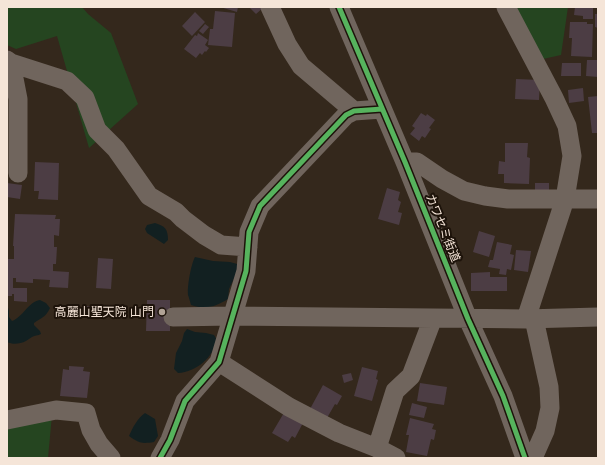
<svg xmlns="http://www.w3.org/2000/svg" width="605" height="465" viewBox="0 0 605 465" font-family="Lora,'Noto Sans JP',serif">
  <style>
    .green { fill: #254520 }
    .water { fill: #122021 }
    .building { fill: #4c3d44 }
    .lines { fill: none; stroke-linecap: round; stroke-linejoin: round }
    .minor { stroke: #70655d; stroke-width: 19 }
    .cycleway-casing { stroke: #1d130a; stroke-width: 8 }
    .cycleway { stroke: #56b35d; stroke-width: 5 }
    .poi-dot { fill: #b1a396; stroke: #1d130a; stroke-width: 1.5 }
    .labels { text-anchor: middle; stroke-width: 4; stroke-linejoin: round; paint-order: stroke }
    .street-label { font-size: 12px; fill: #f5e5d8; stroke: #1d130a }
    .poi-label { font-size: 12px; fill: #f5e5d8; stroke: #1d130a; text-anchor: end }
  </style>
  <rect width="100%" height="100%" fill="#34281c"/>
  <!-- green -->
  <path class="green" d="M 7,7 L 55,7 L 56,8 L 82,7 L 88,14 L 111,33 L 138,104 L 89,148 L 57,36 L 16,49 L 7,45 Z
    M 510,7 L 568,7 L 561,55 L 543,59 Z
    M 52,415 L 48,458 L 7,458 L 7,424 Z"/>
  <!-- water -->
  <path class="water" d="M 155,223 C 165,226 168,229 168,240 L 164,244 L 147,233 L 145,229 L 147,225 Z
    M 195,257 L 213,261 L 230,262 L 237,264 L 239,268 L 229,289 L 228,299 C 215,307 205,310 191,305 C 190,301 189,298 188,295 C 187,287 191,264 195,257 Z
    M 40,300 L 46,303 L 50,308 C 46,317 41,318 34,323 L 34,325 L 40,331 L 41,334 C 38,336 35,335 32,337 C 30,338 28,340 26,341 C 20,344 13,345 7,342 L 7,304 L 9,311 L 9,317 L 12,321 C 23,317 28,302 40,300 Z
    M 187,329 L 195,332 L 206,333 L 214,335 L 217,340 C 213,357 197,372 178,373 L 174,369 L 176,353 L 182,341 L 184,333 Z
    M 145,413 L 155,419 L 158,436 L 154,442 C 141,444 139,443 129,436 C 133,427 137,419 145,413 Z"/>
  <!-- building -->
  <path class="building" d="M 220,7 L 238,7 L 237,12 Z
    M 249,7 L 264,7 L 256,14 Z
    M 575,7 L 593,7 L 593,19 L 583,19 L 583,16 L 574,15 Z
    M 215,11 L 235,13 L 232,47 L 208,45 L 210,29 L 213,29 Z
    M 195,12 L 205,22 L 192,36 L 182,26 Z
    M 595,14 L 598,14 L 598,28 L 595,27 Z
    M 570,22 L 587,22 L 587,24 L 593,24 L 592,57 L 571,56 L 572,38 L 569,38 Z
    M 205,24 L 209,27 L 203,34 L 199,31 Z
    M 198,33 L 208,40 L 205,45 L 209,48 L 206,52 L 205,51 L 202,55 L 200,53 L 196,58 L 184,49 L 195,35 L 197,36 Z
    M 587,60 L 598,60 L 598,77 L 586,76 Z
    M 562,63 L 581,63 L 581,76 L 561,76 Z
    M 516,79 L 540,80 L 539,100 L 515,99 Z
    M 583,88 L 584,101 L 569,103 L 568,90 Z
    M 598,96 L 598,133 L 592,133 L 588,97 Z
    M 421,113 L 426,116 L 427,114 L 435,120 L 429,128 L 431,129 L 425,138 L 422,136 L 419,141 L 410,134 L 415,128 L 412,126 Z
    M 505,143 L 528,143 L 527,157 L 530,158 L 529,184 L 504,183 L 504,174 L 498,174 L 499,161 L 505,162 Z
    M 35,162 L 59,163 L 58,200 L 38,199 L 39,191 L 34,191 Z
    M 7,183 L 22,185 L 20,199 L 7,197 Z
    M 535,183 L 549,183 L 549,193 L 535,193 Z
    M 387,188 L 400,192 L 398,200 L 401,202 L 398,212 L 402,213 L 399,225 L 378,219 Z
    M 15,214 L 56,215 L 55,219 L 60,219 L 59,236 L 54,235 L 54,247 L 57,247 L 56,264 L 53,264 L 53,271 L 69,272 L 68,288 L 49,287 L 50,280 L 33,279 L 33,283 L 16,282 L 16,278 L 13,278 L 13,288 L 27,288 L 27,302 L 14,301 L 14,294 L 12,294 L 12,296 L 7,296 L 7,259 L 14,259 L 14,246 L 13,246 Z
    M 479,231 L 495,236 L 489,257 L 473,252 Z
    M 497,242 L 512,245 L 510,254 L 514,255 L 511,270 L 507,269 L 506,275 L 499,274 L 500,269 L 488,267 L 490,260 L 493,260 Z
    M 516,250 L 531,251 L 528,272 L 514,270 Z
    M 98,258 L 113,259 L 111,289 L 96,288 Z
    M 490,272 L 490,277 L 507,277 L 507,291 L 471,291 L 471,273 Z
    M 147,300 L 170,300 L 170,331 L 146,331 Z
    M 86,306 L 98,307 L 97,319 L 85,318 Z
    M 69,366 L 84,367 L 83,371 L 90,372 L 87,398 L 60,396 L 63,369 L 69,370 Z
    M 362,367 L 378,371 L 376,379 L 378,380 L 372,401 L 354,396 Z
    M 351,373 L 353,380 L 344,383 L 342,375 Z
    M 420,383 L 447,387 L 444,405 L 417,401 Z
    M 323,385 L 342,396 L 337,405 L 335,404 L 327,418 L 310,409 Z
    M 412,403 L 427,407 L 424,418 L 409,415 Z
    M 285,411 L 304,421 L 295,438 L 292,436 L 288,442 L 272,433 Z
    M 410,418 L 434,424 L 432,429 L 436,430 L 434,440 L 431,439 L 427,456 L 406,452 L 409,435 L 406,435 Z"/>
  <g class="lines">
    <!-- minor -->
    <path class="minor" d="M 270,7 L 287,44 L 301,66 L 354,111
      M 339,7 L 405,162 L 468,319 L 503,396 L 525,458
      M 506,7 L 554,98 L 567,126 L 572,156 L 565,199 L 526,319
      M 7,60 L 11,63 L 67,81 L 85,98 L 97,130 L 116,149 L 149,196 L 176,212 L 183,219 L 204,235 L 221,245 L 248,247
      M 11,63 L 18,99 L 18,173
      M 405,162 L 417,162 L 442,179 L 464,191 L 485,196 L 508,199 L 598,199
      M 173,317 L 232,316 L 526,319 L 598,317
      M 219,362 L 289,407 L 339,433 L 377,448 L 396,458
      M 7,420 L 56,410 L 86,413 L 91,430 L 99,444 L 111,458
      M 377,448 L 395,391 L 411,376 L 433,318
      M 160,458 L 170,440 L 185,401 L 219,362 L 246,271 L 249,232 L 260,206 L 346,115 L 354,111 L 382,109
      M 533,458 L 545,431 L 550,408 L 549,387 L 534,319"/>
    <defs>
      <path id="cycleway" d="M 339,7 L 405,162 L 468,319 L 503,396 L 525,458
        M 160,458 L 170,440 L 185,401 L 219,362 L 246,271 L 249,232 L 260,206 L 346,115 L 354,111 L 382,109"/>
    </defs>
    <!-- cycleway casing -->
    <use href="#cycleway" class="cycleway-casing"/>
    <!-- cycleway -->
    <use href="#cycleway" class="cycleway"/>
  </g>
  <!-- markers -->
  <circle class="poi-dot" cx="162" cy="312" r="4"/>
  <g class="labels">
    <!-- street labels -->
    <g class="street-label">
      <text transform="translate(443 228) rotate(68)" y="4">カワセミ街道</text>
    </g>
    <!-- poi labels -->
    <g class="poi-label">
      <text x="154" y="316">高麗山聖天院 山門</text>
    </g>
  </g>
  <!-- border -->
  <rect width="605" height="465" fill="none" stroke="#f5e5d8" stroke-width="16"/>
</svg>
